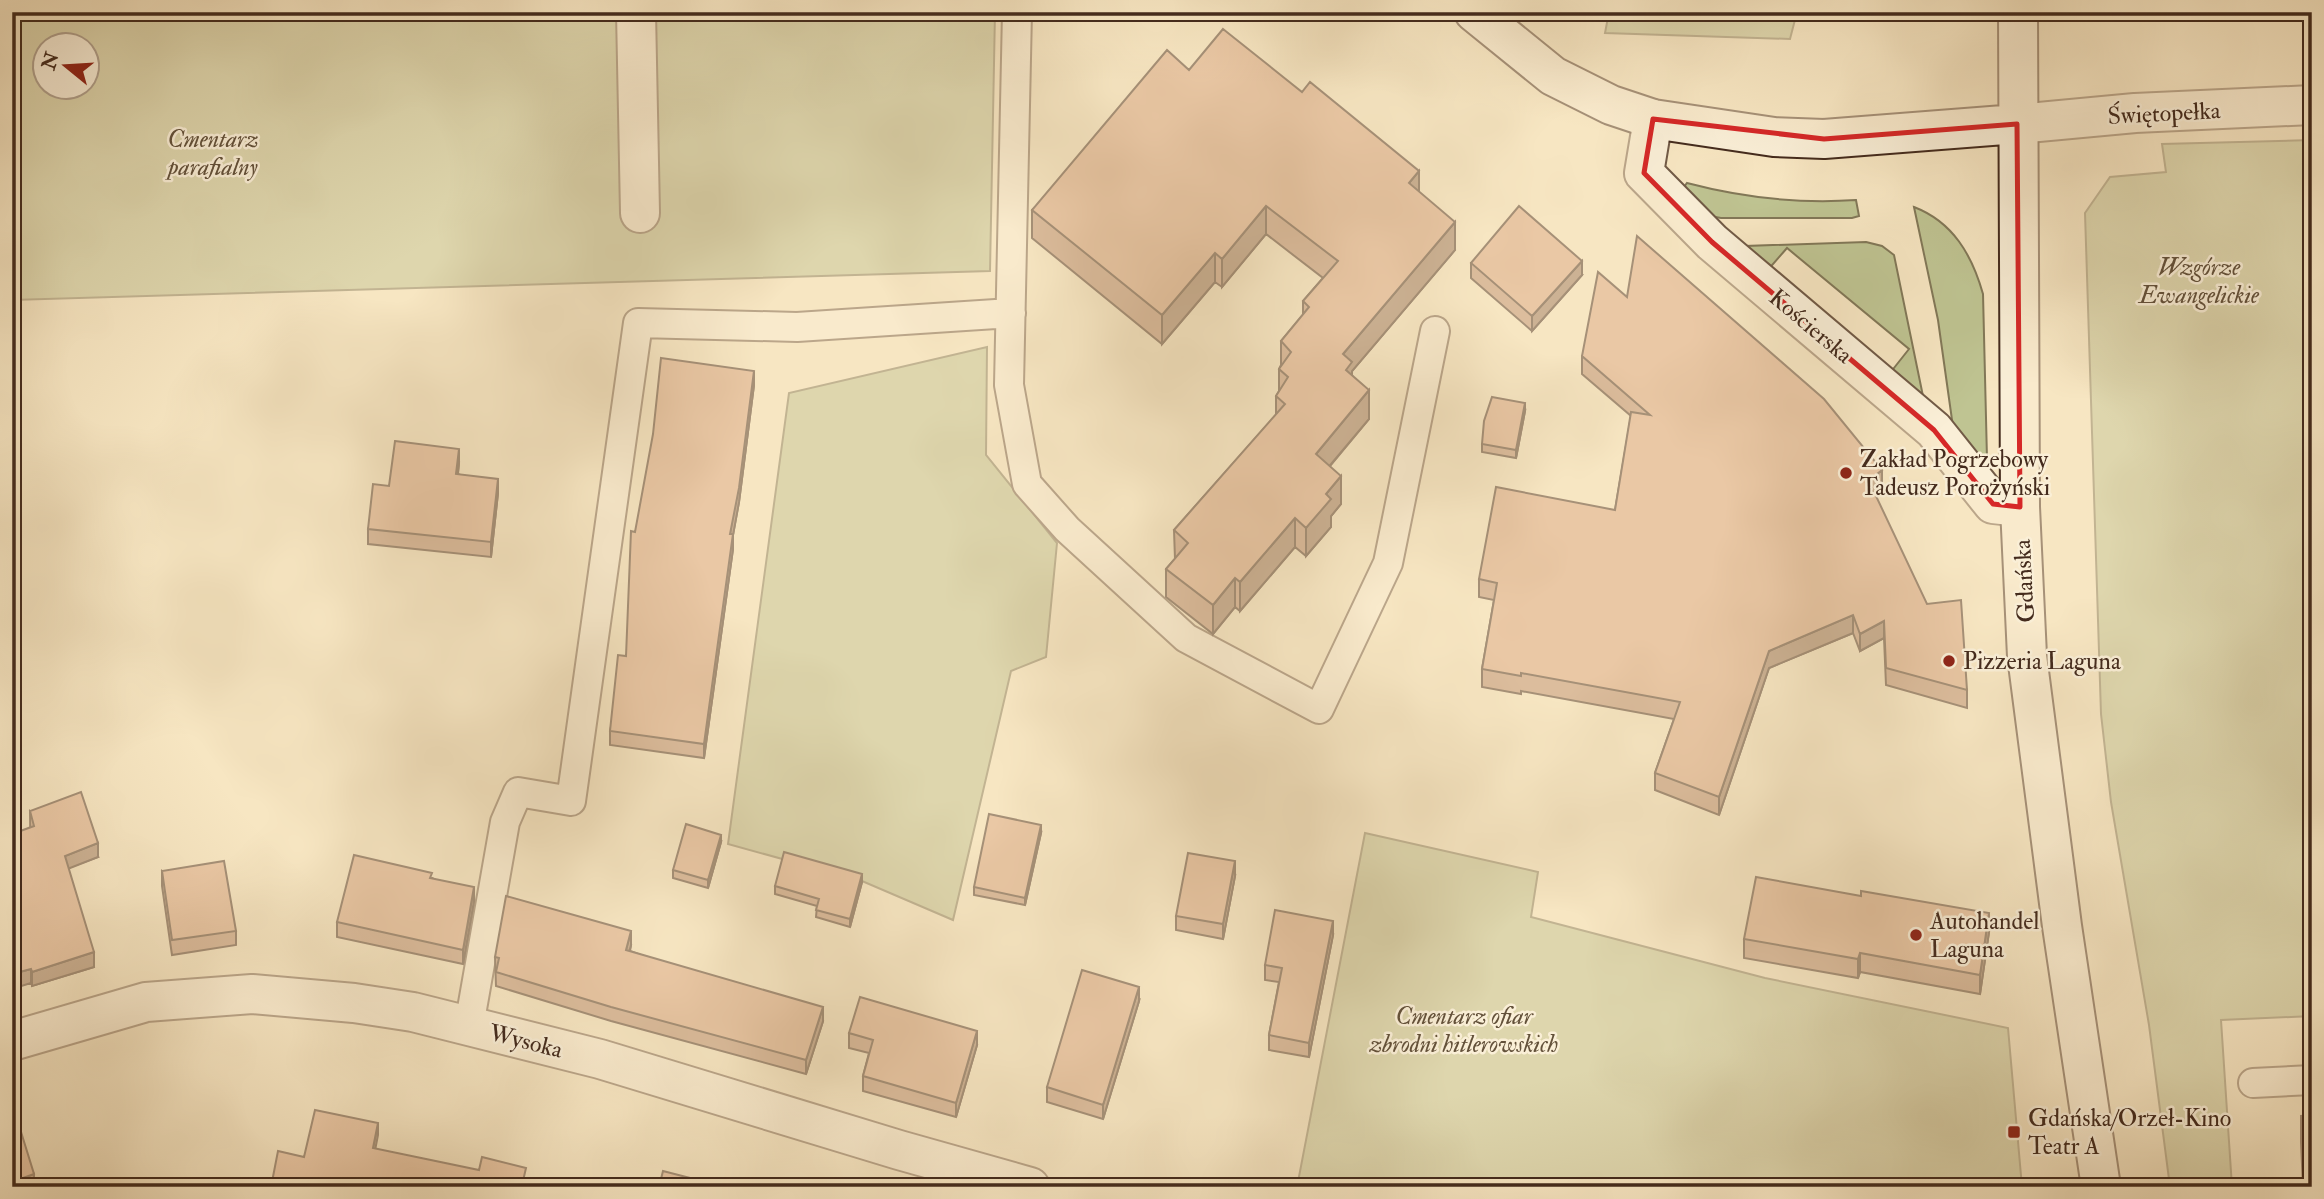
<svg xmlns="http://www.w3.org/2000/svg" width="2324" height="1199" viewBox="0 0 2324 1199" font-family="'IM FELL Double Pica',serif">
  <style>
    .green { fill: #bfc492; stroke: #827858; stroke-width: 2; fill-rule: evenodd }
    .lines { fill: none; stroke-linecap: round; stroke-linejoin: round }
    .service-casing { stroke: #715a46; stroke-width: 32 }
    .pedestrian-casing { stroke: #715a46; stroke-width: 42 }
    .minor-casing { stroke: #715a46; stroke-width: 42 }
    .tertiary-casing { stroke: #715a46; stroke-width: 42 }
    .secondary-casing { stroke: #442b1d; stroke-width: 42 }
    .service { stroke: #faefd7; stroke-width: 28 }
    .pedestrian { stroke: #faefd7; stroke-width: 38 }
    .minor { stroke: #faefd7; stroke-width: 38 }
    .tertiary { stroke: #faefd7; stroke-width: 38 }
    .secondary { stroke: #faefd7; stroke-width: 38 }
    .wall { fill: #bb8d70; stroke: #442b1d; stroke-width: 2 }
    .shaded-wall { fill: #98735b; stroke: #442b1d; stroke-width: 2 }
    .building { fill: #d9a482; stroke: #442b1d; stroke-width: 2 }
    .marked { fill: none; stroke: #d62828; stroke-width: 5; stroke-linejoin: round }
    .poi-dot { fill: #8f2418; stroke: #faefd7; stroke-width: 2.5 }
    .labels { text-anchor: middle; stroke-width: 5; stroke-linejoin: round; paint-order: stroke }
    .street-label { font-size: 24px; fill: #442b1d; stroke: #faefd7 }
    .park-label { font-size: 24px; font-style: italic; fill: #63513a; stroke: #faefd7 }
    .poi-label { font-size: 24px; fill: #442b1d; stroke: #faefd7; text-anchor: start }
  </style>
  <rect width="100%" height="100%" fill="#f7e6c2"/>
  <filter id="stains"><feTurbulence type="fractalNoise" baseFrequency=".00286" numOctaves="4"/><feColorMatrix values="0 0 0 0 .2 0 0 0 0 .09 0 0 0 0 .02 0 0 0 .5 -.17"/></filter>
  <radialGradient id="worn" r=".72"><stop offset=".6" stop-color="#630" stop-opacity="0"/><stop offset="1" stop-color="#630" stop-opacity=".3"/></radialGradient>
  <!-- green -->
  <path class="green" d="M 12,12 L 995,12 L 990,271 L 12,300 ZM 46,46 L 88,46 L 88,88 L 46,88 Z
    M 1609,12 L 1797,12 L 1790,39 L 1605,33 Z
    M 2312,140 L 2312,1016 L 2221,1020 L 2232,1187 L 2170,1187 L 2149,1025 L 2111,802 L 2101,714 L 2085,213 L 2110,177 L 2166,172 L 2162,144 Z
    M 1687,183 C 1744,198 1798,204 1856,200 L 1859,216 L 1852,218 L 1721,218 L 1710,216 L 1681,191 Z
    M 1914,207 C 1953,222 1972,255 1983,294 L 1987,459 L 1978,462 L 1953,427 L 1938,320 Z
    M 1866,242 L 1882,246 L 1894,255 L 1924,401 L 1890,373 L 1909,349 L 1787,248 L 1767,271 L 1746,246 Z
    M 987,347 L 986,455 L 1057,543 L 1046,657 L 1011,671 L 953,920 L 862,881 L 728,844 L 789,393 Z
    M 1365,833 L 1538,872 L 1531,917 L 1765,978 L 2008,1028 L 2022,1187 L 1297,1187 Z"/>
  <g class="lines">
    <defs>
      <path id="service" d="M 1017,12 L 1009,385 L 1027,484 L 1067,529 L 1186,638 L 1319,709 L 1388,563 L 1435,331
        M 469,1026 L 505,822 L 518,792 L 571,801 L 638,323 L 797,327 L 1011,313
        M 2253,1083 L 2312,1080"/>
      <path id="pedestrian" d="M 636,12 L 640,213"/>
      <path id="minor" d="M 1653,119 L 1644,173 L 1712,242 L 1934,430 L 1993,504 L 2020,507"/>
      <path id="tertiary" d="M 2017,124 L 2135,113 L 2312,105
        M 12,1041 L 146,1002 L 252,994 L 354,1003 L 413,1012 L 600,1059 L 899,1150 L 1030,1187"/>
      <path id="secondary" d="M 1474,12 L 1553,76 L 1611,105 L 1653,119 L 1774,137 L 1824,139 L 2017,124
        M 2018,12 L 2020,507 L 2027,656 L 2062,926 L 2101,1187"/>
    </defs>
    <!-- service casing -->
    <use href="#service" class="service-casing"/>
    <!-- pedestrian casing -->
    <use href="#pedestrian" class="pedestrian-casing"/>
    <!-- minor casing -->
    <use href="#minor" class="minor-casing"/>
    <!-- tertiary casing -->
    <use href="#tertiary" class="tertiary-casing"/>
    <!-- secondary casing -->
    <use href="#secondary" class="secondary-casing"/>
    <!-- service -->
    <use href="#service" class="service"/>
    <!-- pedestrian -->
    <use href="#pedestrian" class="pedestrian"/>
    <!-- minor -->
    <use href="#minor" class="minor"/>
    <!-- tertiary -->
    <use href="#tertiary" class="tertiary"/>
    <!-- secondary -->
    <use href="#secondary" class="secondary"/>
  </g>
  <!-- wall -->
  <path class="wall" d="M 1189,70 L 1419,192 L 1455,250 L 1352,371 L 1352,375 L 1369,419 L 1330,466 L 1341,504 L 1331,516 L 1331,527 L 1306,556 L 1295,547 L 1240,611 L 1235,607 L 1213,634 L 1166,597 L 1166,569 L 1175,559 L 1174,530 L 1276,415 L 1276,396 L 1279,391 L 1279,369 L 1281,365 L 1281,341 L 1303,315 L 1303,301 L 1323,278 L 1266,234 L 1222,287 L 1215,282 L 1162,344 L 1032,238 L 1032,210 Z
    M 1471,263 L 1582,275 L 1532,331 L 1471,278 Z
    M 1627,297 L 1882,488 L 1874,494 L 1967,690 L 1967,708 L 1886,685 L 1884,638 L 1860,651 L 1853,633 L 1769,668 L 1719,815 L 1655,790 L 1655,773 L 1674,719 L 1521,691 L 1521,694 L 1482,687 L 1482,669 L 1494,600 L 1479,597 L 1479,579 L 1615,510 L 1631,416 L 1582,374 L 1582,356 Z
    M 754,385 L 739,502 L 733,535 L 733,549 L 704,758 L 610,745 L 610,731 L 626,656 Z
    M 1525,411 L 1516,458 L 1482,452 L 1482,444 Z
    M 459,463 L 458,474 L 498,493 L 491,557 L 368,544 L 368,529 L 389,486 Z
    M 30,811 L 98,857 L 68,868 L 94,967 L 32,986 Z
    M 1041,833 L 1025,905 L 974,895 L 974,887 Z
    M 721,842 L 708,888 L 673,878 L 673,870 Z
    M 162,871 L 236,931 L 236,945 L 172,955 L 162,886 Z
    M 1235,876 L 1223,939 L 1176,930 L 1176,916 Z
    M 432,878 L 474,901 L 463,964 L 337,937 L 337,922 Z
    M 862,882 L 850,927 L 816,917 L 817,906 L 775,894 L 775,886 Z
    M 1989,932 L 1980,994 L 1860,972 L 1858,978 L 1744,958 L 1744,939 Z
    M 1333,935 L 1309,1057 L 1269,1050 L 1269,1035 L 1279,982 L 1265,980 L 1265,965 Z
    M 631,945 L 630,951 L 823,1021 L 806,1074 L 611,1021 L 496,986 L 495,957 Z
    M 1139,1001 L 1103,1119 L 1047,1102 L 1047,1087 Z
    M 849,1033 L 977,1045 L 956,1117 L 863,1091 L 863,1076 L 869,1053 L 849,1048 Z
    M 2301,1116 L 2312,1187 L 2303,1187 L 2301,1142 Z"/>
  <!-- shaded-wall -->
  <path class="shaded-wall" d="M 1419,171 L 1419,199 L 1409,183 Z
    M 1266,206 L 1266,234 L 1222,287 L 1222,259 Z
    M 1455,222 L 1455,250 L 1352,371 L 1352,390 L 1346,399 L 1343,354 Z
    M 1215,253 L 1215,282 L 1162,344 L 1162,315 Z
    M 1582,261 L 1582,275 L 1532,331 L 1532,316 Z
    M 754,371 L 754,385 L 739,502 L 733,535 L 733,549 L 704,758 L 704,744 L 730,534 Z
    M 1369,390 L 1369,419 L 1316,482 L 1316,454 Z
    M 1525,403 L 1525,411 L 1516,458 L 1516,450 Z
    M 459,449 L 459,463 L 456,489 L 456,474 Z
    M 1882,470 L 1882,488 L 1866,500 L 1866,483 Z
    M 1341,476 L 1341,504 L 1331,516 L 1331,527 L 1306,556 L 1306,528 L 1326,494 Z
    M 498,479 L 498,493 L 491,557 L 491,542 Z
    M 1295,518 L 1295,547 L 1240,611 L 1240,582 Z
    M 1235,578 L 1235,607 L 1213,634 L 1213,605 Z
    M 1853,615 L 1853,633 L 1769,668 L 1719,815 L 1719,797 L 1769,651 Z
    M 1884,621 L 1884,638 L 1860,651 L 1860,634 Z
    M 1041,825 L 1041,833 L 1025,905 L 1025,898 Z
    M 721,835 L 721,842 L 708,888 L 708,880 Z
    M 98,843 L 98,857 L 65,870 L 65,856 Z
    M 1235,861 L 1235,876 L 1223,939 L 1223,924 Z
    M 862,874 L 862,882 L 850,927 L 850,919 Z
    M 474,887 L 474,901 L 463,964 L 463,950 Z
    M 1989,913 L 1989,932 L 1980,994 L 1980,975 Z
    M 1333,921 L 1333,935 L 1309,1057 L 1309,1043 Z
    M 631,931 L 631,945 L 626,964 L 626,950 Z
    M 94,952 L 94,967 L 32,986 L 32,972 Z
    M 1860,953 L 1860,972 L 1858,978 L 1858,959 Z
    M 31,969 L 31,983 L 12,989 L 12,974 Z
    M 1139,987 L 1139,1001 L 1103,1119 L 1103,1105 Z
    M 823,1007 L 823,1021 L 806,1074 L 806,1060 Z
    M 977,1031 L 977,1045 L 956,1117 L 956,1103 Z
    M 378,1123 L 378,1135 L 373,1161 L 373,1148 Z
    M 34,1174 L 34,1187 L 12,1187 L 12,1182 Z"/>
  <!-- building -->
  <path class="building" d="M 1223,29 L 1302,92 L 1310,82 L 1419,171 L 1409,183 L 1455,222 L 1343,354 L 1352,362 L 1346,370 L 1369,390 L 1316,454 L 1341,476 L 1326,494 L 1331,499 L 1306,528 L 1295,518 L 1240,582 L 1235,578 L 1213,605 L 1166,569 L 1188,543 L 1174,530 L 1285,404 L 1276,396 L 1288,377 L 1279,369 L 1291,352 L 1281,341 L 1309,307 L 1303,301 L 1338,261 L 1266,206 L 1222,259 L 1215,253 L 1162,315 L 1032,210 L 1167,50 L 1189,70 Z
    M 1519,206 L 1582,261 L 1532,316 L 1471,263 Z
    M 1637,236 L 1824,399 L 1882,470 L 1866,483 L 1876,496 L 1927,604 L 1961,600 L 1967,690 L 1886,668 L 1884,621 L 1860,634 L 1853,615 L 1769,651 L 1719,797 L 1655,773 L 1680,702 L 1521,673 L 1521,676 L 1482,669 L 1497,583 L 1479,579 L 1496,487 L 1615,510 L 1631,412 L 1650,415 L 1582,356 L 1598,272 L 1627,297 Z
    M 661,358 L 754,371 L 739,488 L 730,534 L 733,534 L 704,744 L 610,731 L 618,655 L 626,656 L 631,531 L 635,532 L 653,434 Z
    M 1492,397 L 1525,403 L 1516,450 L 1482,444 L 1484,421 Z
    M 395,441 L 459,449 L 456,474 L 498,479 L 491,542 L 368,529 L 373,484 L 389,486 Z
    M 81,792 L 98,843 L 65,856 L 94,952 L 32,972 L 31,969 L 12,974 L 12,834 L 34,826 L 30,811 Z
    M 989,814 L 1041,825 L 1025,898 L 974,887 Z
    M 686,824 L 721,835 L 708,880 L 673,870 Z
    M 784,852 L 862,874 L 850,919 L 816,910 L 819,899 L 775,886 Z
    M 1188,853 L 1235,861 L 1223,924 L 1176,916 Z
    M 354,855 L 432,873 L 430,878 L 474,887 L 463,950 L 337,922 Z
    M 224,861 L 236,931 L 172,940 L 162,871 Z
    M 1756,877 L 1861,896 L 1861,891 L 1989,913 L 1980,975 L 1860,953 L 1858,959 L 1744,939 Z
    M 506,896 L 631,931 L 626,950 L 823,1007 L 806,1060 L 611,1007 L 496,972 L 499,958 L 495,957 Z
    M 1275,910 L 1333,921 L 1309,1043 L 1269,1035 L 1282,968 L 1265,965 Z
    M 1082,970 L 1139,987 L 1103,1105 L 1047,1087 Z
    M 860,997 L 977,1031 L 956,1103 L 863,1076 L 873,1040 L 849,1033 Z
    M 13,1106 L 34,1174 L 12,1182 L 12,1106 Z
    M 315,1110 L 378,1123 L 373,1148 L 479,1170 L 482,1157 L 526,1168 L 523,1181 L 547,1187 L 271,1187 L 278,1151 L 304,1157 Z
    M 2312,1115 L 2312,1187 L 2305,1187 L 2301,1116 Z
    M 663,1171 L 725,1187 L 659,1187 Z"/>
  <!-- marked area -->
  <path d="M0 0H2324V1199H0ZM 1653,119 L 1824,139 L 2017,124 L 2020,507 L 1993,504 L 1934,430 L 1712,242 L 1644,173 Z" fill="#f7e6c2" fill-opacity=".55" fill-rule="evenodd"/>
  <path class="marked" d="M 1653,119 L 1824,139 L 2017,124 L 2020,507 L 1993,504 L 1934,430 L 1712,242 L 1644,173 Z"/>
  <!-- markers -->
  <g class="poi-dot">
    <circle cx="1846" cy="473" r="7"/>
    <circle cx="1949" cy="661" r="7"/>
    <circle cx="1916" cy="935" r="7"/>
    <rect x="2007" y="1125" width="14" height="14" rx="3.5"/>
  </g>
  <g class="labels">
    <!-- street labels -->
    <g class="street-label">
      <text transform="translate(2164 113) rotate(-3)" y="8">Świętopełka</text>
      <text transform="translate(1811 326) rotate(40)" y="8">Kościerska</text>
      <text transform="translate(2024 581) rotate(-93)" y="8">Gdańska</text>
      <text transform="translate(526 1041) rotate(14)" y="8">Wysoka</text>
    </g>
    <!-- park labels -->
    <g class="park-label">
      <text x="213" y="147">Cmentarz<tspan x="213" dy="28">parafialny</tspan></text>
      <text x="2199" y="275">Wzgórze<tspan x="2199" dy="28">Ewangelickie</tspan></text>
      <text x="1464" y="1024">Cmentarz ofiar<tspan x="1464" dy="28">zbrodni hitlerowskich</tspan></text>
    </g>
    <!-- poi labels -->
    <g class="poi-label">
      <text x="1860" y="467">Zakład Pogrzebowy<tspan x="1860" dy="28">Tadeusz Porożyński</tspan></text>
      <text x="1963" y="669">Pizzeria Laguna</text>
      <text x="1930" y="929">Autohandel<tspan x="1930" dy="28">Laguna</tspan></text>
      <text x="2028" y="1126">Gdańska/Orzeł-Kino<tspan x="2028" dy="28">Teatr A</tspan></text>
    </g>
  </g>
  <!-- margin -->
  <rect width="2324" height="1199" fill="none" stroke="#f7e6c2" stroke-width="42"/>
  <rect x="14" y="14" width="2296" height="1171" fill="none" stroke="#442b1d" stroke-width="3.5"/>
  <rect x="21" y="21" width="2282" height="1157" fill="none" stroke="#442b1d" stroke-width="2"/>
  <!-- north arrow -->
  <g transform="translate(66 66) rotate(288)"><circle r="33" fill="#faefd7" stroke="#b1a18d" stroke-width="2"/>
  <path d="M0-5L12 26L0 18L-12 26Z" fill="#8f2418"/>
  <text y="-10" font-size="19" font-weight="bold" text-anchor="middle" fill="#442b1d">N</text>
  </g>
  <rect width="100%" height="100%" filter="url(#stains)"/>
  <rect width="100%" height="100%" fill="url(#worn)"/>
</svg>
